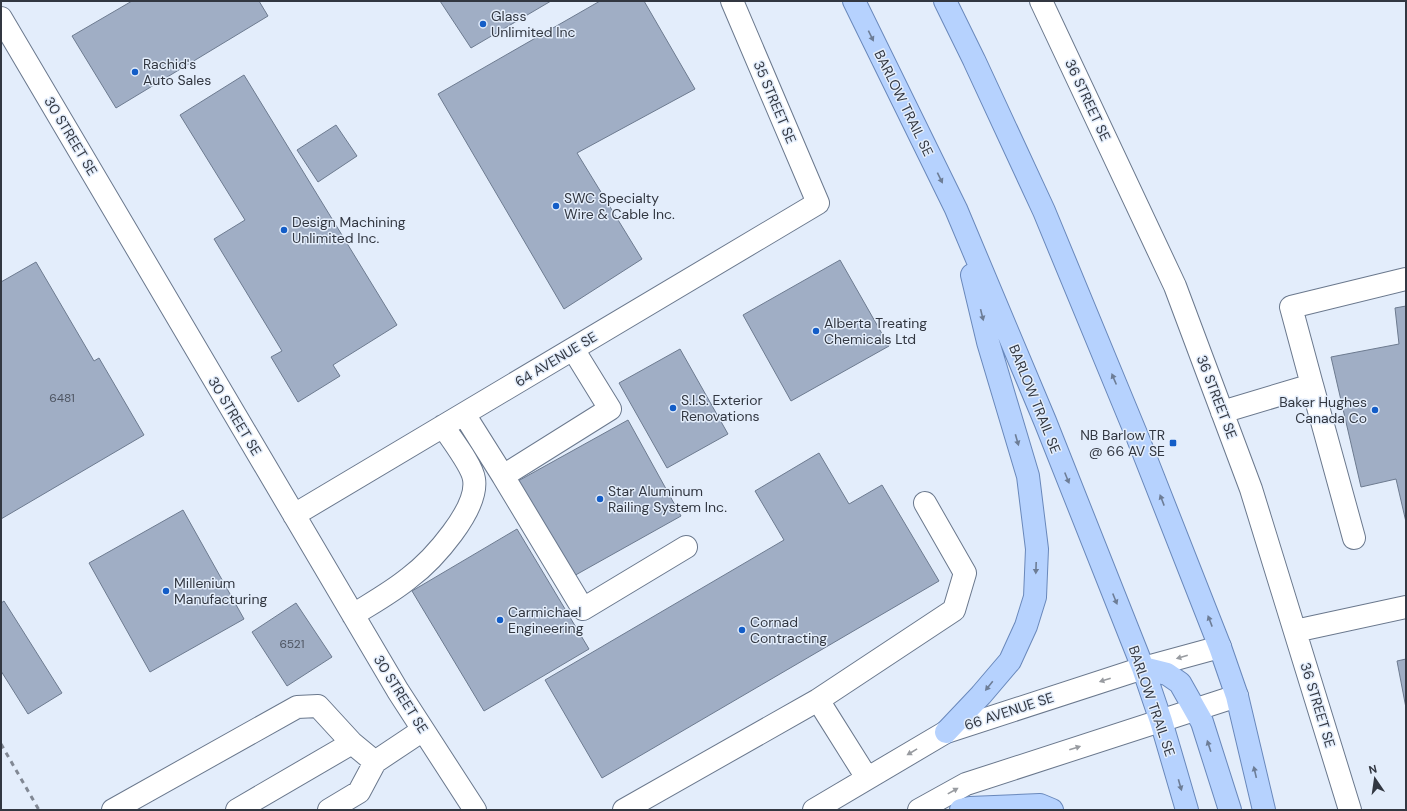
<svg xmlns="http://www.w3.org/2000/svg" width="1407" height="811" viewBox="0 0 1407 811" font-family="'DM Sans',sans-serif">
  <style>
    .building { fill: #a0aec5; stroke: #6d7b90 }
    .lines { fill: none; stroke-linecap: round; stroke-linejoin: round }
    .minor-casing { stroke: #6a788d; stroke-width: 24 }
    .major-casing { stroke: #6988bb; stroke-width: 24 }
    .minor { stroke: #fff; stroke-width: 22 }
    .major { stroke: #b6d2fe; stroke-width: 22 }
    .rail { stroke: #818894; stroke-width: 3; stroke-dasharray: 5 5; stroke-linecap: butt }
    .oneway { fill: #6d7d96 }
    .oneway2 { fill: #989ba0 }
    .poi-dot { fill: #135dc7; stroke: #e3edfb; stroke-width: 1.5 }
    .labels { text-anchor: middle; stroke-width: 3; stroke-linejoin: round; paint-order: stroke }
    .number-label { font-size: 12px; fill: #4e5562 }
    .poi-label { font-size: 14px; fill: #323741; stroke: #e3edfb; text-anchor: start }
    .street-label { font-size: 14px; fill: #323741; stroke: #e3edfb }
  </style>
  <rect width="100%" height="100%" fill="#e3edfb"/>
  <!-- building -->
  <path class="building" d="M 132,1 L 259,1 L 268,16 L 116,108 L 72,36 Z
    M 440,1 L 551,1 L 471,48 Z
    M 600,1 L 644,1 L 695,89 L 577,153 L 642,259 L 564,309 L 438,94 Z
    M 244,75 L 397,325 L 333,365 L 340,376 L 298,402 L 271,357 L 282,351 L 214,239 L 245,220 L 180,115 Z
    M 336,125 L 357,156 L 318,182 L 297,150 Z
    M 840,260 L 889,346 L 791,401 L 743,315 Z
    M 36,262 L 94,361 L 99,358 L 144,435 L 1,519 L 1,282 Z
    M 1406,306 L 1406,522 L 1396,479 L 1361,487 L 1331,357 L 1399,344 L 1395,308 Z
    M 680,349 L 728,434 L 667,468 L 619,383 Z
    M 628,420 L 681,516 L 572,577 L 518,481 Z
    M 819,453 L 849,504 L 882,485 L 939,581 L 602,778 L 545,680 L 784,540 L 755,491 Z
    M 183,510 L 244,619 L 150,672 L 89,563 Z
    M 517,529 L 589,649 L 484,711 L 412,591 Z
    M 4,601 L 62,693 L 28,714 L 1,671 L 1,603 Z
    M 296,603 L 332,657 L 287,686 L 252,632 Z
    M 1406,659 L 1406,708 L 1397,661 Z"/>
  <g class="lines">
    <defs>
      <path id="minor" d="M 1041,1 L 1175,286 L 1251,489 L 1350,810
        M 1,18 L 398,691 L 475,810
        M 1312,385 L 1354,538
        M 1222,412 L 1312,385 L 1291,307 L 1406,279
        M 464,414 L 503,476 L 610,409 L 573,349
        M 503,476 L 583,609 L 686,547
        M 294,515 L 818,203 L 732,1
        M 353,615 C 372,603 392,592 409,578 C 433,560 479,509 474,479 C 472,465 451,439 443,426
        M 1295,631 L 1406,607
        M 818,700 L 954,610 L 965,573 L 925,503
        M 113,810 L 297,707 L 318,706 L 352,743
        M 237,810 L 352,743 L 375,762
        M 329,810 L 359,792 L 375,762 L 423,730
        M 624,810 L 818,700 L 867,778
        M 814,810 L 946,732 L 1143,668 L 1220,647
        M 919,810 L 966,784 L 1237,696"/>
      <path id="major" d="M 854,1 L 956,209 L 1045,421 L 1143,668 L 1161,721 L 1187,810
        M 945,1 L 974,60 L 1044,211 L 1137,436 L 1220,647 L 1237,696 L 1264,810
        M 1143,668 L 1167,674 L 1180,683 L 1202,722 L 1230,810
        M 946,732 L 981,695 L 1010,661 L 1026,626 L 1035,597 L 1037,549 L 1028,476 L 988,342 L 972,275
        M 961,810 L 970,808 L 1040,805 L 1052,810"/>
    </defs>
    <!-- minor casing -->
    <use href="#minor" class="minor-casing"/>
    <!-- major casing -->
    <use href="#major" class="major-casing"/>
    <!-- minor -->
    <use href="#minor" class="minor"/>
    <!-- major -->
    <use href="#major" class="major"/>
    <!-- rail -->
    <path class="rail" d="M 1,744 L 39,810"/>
  </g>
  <!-- one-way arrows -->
  <defs><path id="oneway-solid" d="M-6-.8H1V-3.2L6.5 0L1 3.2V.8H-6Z"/></defs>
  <g class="oneway">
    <use href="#oneway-solid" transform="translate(871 36) rotate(64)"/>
    <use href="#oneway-solid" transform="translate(940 178) rotate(64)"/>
    <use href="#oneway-solid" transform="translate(982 315) rotate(76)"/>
    <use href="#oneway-solid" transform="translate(1114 379) rotate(-113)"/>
    <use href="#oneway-solid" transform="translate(1017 440) rotate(74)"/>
    <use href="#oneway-solid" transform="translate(1067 478) rotate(68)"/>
    <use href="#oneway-solid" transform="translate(1162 500) rotate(-111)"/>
    <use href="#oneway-solid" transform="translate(1036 568) rotate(92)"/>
    <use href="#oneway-solid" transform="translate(1115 599) rotate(68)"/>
    <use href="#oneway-solid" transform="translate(1210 621) rotate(-111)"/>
    <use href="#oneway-solid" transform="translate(989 686) rotate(129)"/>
    <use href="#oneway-solid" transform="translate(1209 746) rotate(-108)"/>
    <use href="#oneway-solid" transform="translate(1255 772) rotate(-103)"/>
    <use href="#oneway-solid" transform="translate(1180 785) rotate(74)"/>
  </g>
  <g class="oneway2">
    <use href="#oneway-solid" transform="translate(1182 657) rotate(164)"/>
    <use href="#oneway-solid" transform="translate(1105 680) rotate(162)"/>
    <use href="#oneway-solid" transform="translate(1075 748) rotate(-18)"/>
    <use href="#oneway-solid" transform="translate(912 752) rotate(149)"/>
    <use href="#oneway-solid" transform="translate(953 791) rotate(-29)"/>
  </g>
  <!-- markers -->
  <g class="poi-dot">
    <circle cx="483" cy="24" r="4"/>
    <circle cx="135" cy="72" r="4"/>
    <circle cx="556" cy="206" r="4"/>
    <circle cx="284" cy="230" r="4"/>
    <circle cx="816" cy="331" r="4"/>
    <circle cx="673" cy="408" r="4"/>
    <circle cx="1375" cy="410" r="4"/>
    <rect x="1169" y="439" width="8" height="8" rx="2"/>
    <circle cx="600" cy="499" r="4"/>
    <circle cx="166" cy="591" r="4"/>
    <circle cx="500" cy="620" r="4"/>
    <circle cx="742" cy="630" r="4"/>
  </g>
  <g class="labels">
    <!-- number labels -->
    <g class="number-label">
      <text x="62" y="402">6481</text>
      <text x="292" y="648">6521</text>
    </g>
    <!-- poi labels -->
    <g class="poi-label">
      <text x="491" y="21">Glass<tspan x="491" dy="16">Unlimited Inc</tspan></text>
      <text x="143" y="69">Rachid's<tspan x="143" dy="16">Auto Sales</tspan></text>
      <text x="564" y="203">SWC Specialty<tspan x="564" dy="16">Wire &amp; Cable Inc.</tspan></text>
      <text x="292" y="227">Design Machining<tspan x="292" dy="16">Unlimited Inc.</tspan></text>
      <text x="824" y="328">Alberta Treating<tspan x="824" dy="16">Chemicals Ltd</tspan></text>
      <text x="681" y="405">S.I.S. Exterior<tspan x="681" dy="16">Renovations</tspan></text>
      <text x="1367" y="407" text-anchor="end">Baker Hughes<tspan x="1367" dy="16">Canada Co</tspan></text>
      <text x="1165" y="440" text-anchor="end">NB Barlow TR<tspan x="1165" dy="16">@ 66 AV SE</tspan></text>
      <text x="608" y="496">Star Aluminum<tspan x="608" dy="16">Railing System Inc.</tspan></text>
      <text x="174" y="588">Millenium<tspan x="174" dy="16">Manufacturing</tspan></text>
      <text x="508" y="617">Carmichael<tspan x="508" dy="16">Engineering</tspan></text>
      <text x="750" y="627">Cornad<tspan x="750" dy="16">Contracting</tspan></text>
    </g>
    <!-- street labels -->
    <g class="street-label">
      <text transform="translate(1088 100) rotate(65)" y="5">36 STREET SE</text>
      <text transform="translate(775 102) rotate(67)" y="5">35 STREET SE</text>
      <text transform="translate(904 103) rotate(64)" y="5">BARLOW TRAIL SE</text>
      <text transform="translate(71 136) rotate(59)" y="5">30 STREET SE</text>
      <text transform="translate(556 359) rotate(-31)" y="5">64 AVENUE SE</text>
      <text transform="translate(1217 397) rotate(69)" y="5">36 STREET SE</text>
      <text transform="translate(1035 399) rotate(68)" y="5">BARLOW TRAIL SE</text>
      <text transform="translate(235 416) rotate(59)" y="5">30 STREET SE</text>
      <text transform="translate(401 694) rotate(58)" y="5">30 STREET SE</text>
      <text transform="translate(1152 701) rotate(71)" y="5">BARLOW TRAIL SE</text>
      <text transform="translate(1318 705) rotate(73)" y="5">36 STREET SE</text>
      <text transform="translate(1009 711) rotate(-18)" y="5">66 AVENUE SE</text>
    </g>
  </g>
  <!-- border -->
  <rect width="1407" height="811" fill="none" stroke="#323741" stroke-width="4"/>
  <!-- north arrow -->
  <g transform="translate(1375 779) rotate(347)" stroke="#e3edfb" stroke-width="3" paint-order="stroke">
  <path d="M0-3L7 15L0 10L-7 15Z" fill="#323741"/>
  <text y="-6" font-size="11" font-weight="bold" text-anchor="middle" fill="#323741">N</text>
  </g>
</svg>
